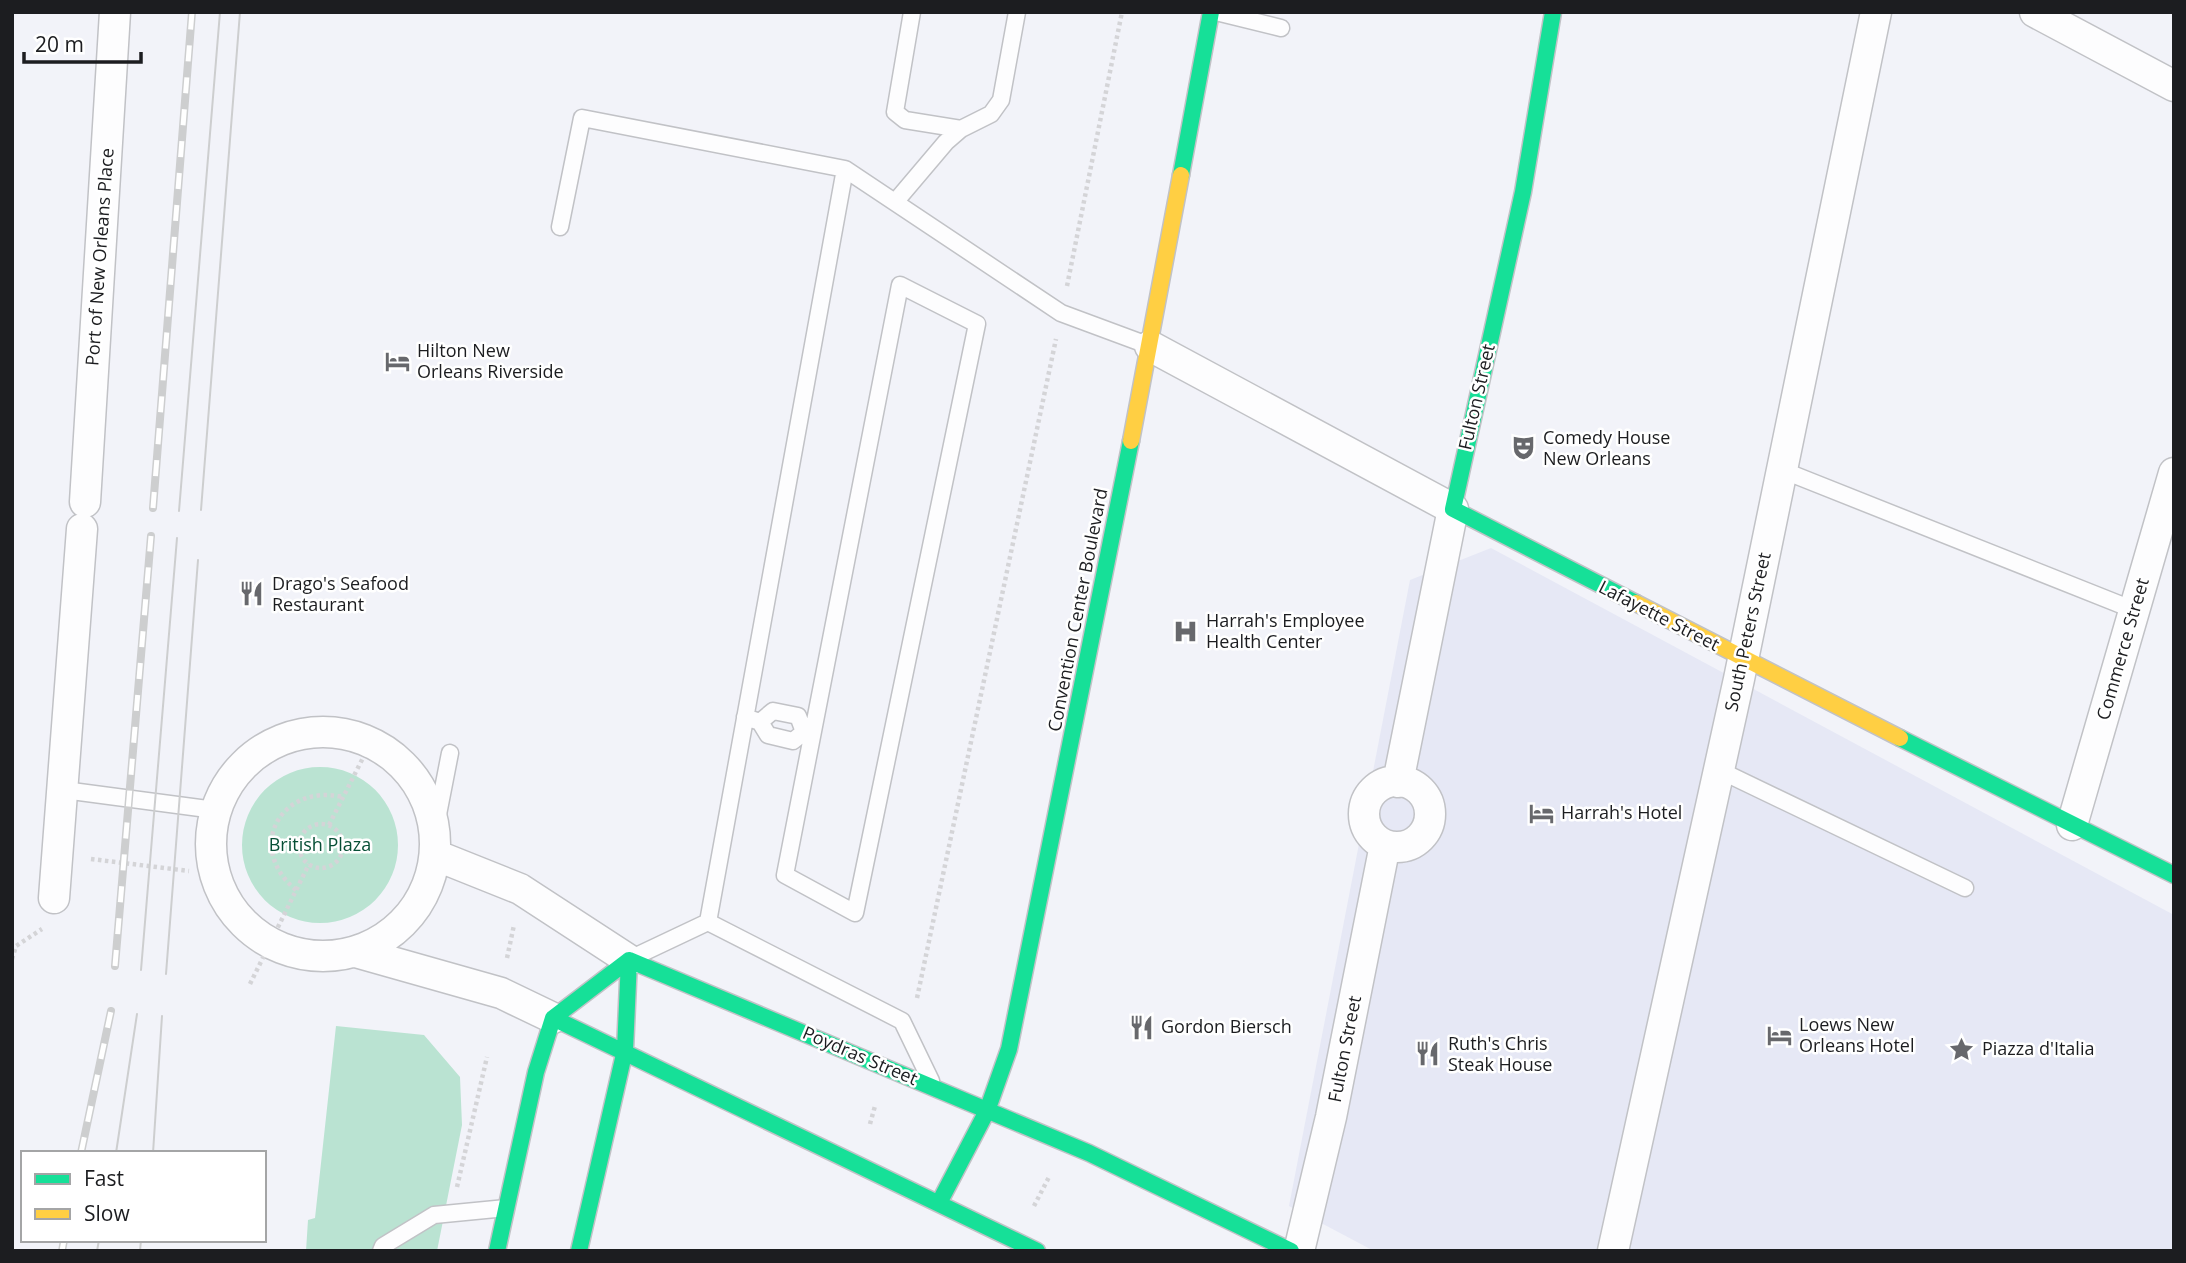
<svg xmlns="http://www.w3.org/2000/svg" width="2186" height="1263" viewBox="0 0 2186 1263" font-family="'Open Sans',sans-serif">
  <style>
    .built { fill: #e6e8f5 }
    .green { fill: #bae3d2 }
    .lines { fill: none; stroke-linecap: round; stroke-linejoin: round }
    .lane-casing { stroke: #c1c2c6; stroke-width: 19 }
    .street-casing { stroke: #c1c2c6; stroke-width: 33 }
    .fast-casing { stroke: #c1c2c6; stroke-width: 19 }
    .slow-casing { stroke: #c1c2c6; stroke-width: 19 }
    .path { stroke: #d4d4d7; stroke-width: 4.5; stroke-dasharray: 3.5 3.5; stroke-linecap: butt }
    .lane { stroke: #fdfdfe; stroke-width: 16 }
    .street { stroke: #fdfdfe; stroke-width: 30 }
    .fast { stroke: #16e098; stroke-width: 16 }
    .slow { stroke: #ffcf43; stroke-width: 16 }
    .tram { stroke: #cdcecf; stroke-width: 2 }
    .rail-casing { stroke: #cdcecf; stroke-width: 8 }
    .rail { stroke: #fff; stroke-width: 5; stroke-dasharray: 16; stroke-linecap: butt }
    .labels { text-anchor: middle; stroke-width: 5; stroke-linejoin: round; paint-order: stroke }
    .street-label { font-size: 18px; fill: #1c1d20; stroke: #fff }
    .poi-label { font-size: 18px; fill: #1c1d20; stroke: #fff; text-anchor: start }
    .park-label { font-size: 18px; fill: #074f36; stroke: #fff }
  </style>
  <rect width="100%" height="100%" fill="#f2f3f9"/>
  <!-- built -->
  <path class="built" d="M 1491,548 L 2174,915 L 2174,1251 L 1374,1251 L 1289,1206 L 1410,580 Z"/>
  <!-- green -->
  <path class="green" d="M242 845a78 78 0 1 1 156 0a78 78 0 1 1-156 0Z
    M 336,1026 L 424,1035 L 460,1077 L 462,1125 L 437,1251 L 306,1251 L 308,1220 L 315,1218 Z"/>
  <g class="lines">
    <defs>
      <path id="lane" d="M 912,12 L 895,112 L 905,120 L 961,129
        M 1216,12 L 1281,28
        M 896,201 L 946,142 L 961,129 L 991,114 L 1001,100 L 1017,12
        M 560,227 L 582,118 L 845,169 L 1061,313 L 1150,346
        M 900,285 L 977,324 L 855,913 L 785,875 Z
        M 1782,470 L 2134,610
        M 745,717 L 760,722 L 768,735 L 793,741 L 804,732
        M 760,722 L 773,711 L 798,716 L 804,732
        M 1719,770 L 1965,888
        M 64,790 L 215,810
        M 435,830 L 450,753
        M 708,922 L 845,169
        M 708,922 L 902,1021 L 931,1081
        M 634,957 L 708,922
        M 381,1251 L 383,1246 L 434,1215 L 506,1208"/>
      <path id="street" d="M 2035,12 L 2174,86
        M 1150,346 L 1453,509 L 1398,782
        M 85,502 L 115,12
        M211 844a112 112 0 1 1 224 0a112 112 0 1 1-224 0Z
        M1364 814a33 33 0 1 1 66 0a33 33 0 1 1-66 0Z
        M 2072,825 L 2174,473
        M 435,855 L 520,889 L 629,960
        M 54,898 L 82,529
        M 356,952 L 501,993 L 553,1018
        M 1299,1251 L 1331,1117 L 1385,845
        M 1613,1251 L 1739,679 L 1876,12"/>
      <path id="fast" d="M 1553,12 L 1523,192 L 1453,509 L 1636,603
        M 1181,175 L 1211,12
        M 1900,738 L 2174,875
        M 629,960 L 1089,1153 L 1291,1251
        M 553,1018 L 1037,1251
        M 939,1203 L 987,1111 L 1009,1049 L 1131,441
        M 497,1251 L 536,1072 L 553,1018 L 629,960
        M 579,1251 L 625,1050 L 629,960"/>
      <path id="slow" d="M 1131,441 L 1181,175
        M 1636,603 L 1900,738"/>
    </defs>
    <!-- lane casing -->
    <use href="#lane" class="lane-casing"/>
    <!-- street casing -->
    <use href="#street" class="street-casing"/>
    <!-- fast casing -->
    <use href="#fast" class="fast-casing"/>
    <!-- slow casing -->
    <use href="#slow" class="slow-casing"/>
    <!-- path -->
    <path class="path" d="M 1067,286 L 1122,12
      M299 846a22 22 0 1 1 44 0a22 22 0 1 1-44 0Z
      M 329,825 L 371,742
      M 91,859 L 189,871
      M 296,890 C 245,848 280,783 343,797
      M 507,958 L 514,925
      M 12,959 L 16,946 L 42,929
      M 250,984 L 309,864
      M 917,998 L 1056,339
      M 870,1124 L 875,1106
      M 457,1187 L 487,1057
      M 1034,1206 L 1049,1177"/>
    <!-- lane -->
    <use href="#lane" class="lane"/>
    <!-- street -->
    <use href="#street" class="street"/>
    <!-- fast -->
    <use href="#fast" class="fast"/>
    <!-- slow -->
    <use href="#slow" class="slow"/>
    <!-- tram -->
    <path class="tram" d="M 201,510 L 240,12
      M 179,511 L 220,12
      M 141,970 L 177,538
      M 166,974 L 198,560
      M 116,1153 L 137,1014
      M 153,1153 L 162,1016
      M 97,1251 L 99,1240
      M 140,1251 L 141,1240"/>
    <defs>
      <path id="rail" d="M 153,508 L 192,12
        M 115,966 L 151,536
        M 81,1153 L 111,1011
        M 62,1251 L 64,1240"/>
    </defs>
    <!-- rail casing -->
    <use href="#rail" class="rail-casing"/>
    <!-- rail -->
    <use href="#rail" class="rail"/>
  </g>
  <!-- icons -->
  <defs>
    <symbol id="hotel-bare" viewBox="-9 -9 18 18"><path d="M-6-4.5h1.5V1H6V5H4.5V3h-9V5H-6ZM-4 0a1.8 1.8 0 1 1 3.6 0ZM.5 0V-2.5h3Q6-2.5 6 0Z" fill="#67686c" stroke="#fff" stroke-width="2.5" paint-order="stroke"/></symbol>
    <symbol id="theatre-bare" viewBox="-9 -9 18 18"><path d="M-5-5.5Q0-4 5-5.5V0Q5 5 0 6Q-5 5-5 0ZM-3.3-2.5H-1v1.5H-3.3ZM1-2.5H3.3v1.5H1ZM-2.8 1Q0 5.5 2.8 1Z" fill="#67686c" stroke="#fff" stroke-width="2.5" paint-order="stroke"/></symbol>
    <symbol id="restaurant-bare" viewBox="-9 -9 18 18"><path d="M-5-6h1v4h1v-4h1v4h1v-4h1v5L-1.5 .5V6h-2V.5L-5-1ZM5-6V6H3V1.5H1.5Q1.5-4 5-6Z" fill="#67686c" stroke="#fff" stroke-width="2.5" paint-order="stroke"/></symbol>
    <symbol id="hospital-bare" viewBox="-9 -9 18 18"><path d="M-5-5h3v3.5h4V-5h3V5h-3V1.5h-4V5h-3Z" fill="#67686c" stroke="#fff" stroke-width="2.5" paint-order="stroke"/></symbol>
    <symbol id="sight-bare" viewBox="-9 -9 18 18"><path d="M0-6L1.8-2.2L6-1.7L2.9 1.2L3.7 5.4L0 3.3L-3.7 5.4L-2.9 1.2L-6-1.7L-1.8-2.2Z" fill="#67686c" stroke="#fff" stroke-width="2.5" paint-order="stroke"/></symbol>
  </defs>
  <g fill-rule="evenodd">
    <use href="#hotel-bare" x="380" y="344" width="35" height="35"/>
    <use href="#theatre-bare" x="1506" y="430" width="35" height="35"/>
    <use href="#restaurant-bare" x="234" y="576" width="35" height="35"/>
    <use href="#hospital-bare" x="1168" y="614" width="35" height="35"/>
    <use href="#hotel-bare" x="1524" y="796" width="35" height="35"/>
    <use href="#restaurant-bare" x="1124" y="1010" width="35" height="35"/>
    <use href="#hotel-bare" x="1762" y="1018" width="35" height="35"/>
    <use href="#sight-bare" x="1944" y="1032" width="35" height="35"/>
    <use href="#restaurant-bare" x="1410" y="1036" width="35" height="35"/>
  </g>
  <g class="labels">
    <!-- street labels -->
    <g class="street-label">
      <text transform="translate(100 257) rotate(-86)" y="6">Port of New Orleans Place</text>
      <text transform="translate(1477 397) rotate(-77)" y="6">Fulton Street</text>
      <text transform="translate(1078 610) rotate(-79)" y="6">Convention Center Boulevard</text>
      <text transform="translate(1659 616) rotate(27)" y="6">Lafayette Street</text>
      <text transform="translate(1748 632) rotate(-78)" y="6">South Peters Street</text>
      <text transform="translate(2123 649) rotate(-74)" y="6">Commerce Street</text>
      <text transform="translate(1345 1049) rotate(-79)" y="6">Fulton Street</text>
      <text transform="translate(860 1056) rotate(23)" y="6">Poydras Street</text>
    </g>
    <!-- poi labels -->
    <g class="poi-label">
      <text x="417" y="357">Hilton New<tspan x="417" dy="21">Orleans Riverside</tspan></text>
      <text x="1543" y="444">Comedy House<tspan x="1543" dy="21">New Orleans</tspan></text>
      <text x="272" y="590">Drago's Seafood<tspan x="272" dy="21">Restaurant</tspan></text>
      <text x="1206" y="627">Harrah's Employee<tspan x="1206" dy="21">Health Center</tspan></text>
      <text x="1561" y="819">Harrah's Hotel</text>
      <text x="1799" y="1031">Loews New<tspan x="1799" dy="21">Orleans Hotel</tspan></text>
      <text x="1161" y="1033">Gordon Biersch</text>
      <text x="1448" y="1050">Ruth's Chris<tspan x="1448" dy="21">Steak House</tspan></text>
      <text x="1982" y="1055">Piazza d'Italia</text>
    </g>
    <!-- park labels -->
    <g class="park-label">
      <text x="320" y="851">British Plaza</text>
    </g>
  </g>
  <!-- border -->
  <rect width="2186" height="1263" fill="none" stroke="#1c1d20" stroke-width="28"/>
  <!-- legend -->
  <rect x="21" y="1151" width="245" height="91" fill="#ffffff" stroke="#a4a5a6" stroke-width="2"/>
  <rect x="35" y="1174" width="35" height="10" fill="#16e098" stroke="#a4a5a6" stroke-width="2"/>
  <text x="84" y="1186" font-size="21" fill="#1c1d20">Fast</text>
  <rect x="35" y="1209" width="35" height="10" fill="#ffcf43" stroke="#a4a5a6" stroke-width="2"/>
  <text x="84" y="1221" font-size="21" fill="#1c1d20">Slow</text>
  <!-- scale -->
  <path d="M24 52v10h117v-10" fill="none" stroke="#1c1d20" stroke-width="3.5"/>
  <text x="35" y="52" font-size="21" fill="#1c1d20" stroke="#ffffff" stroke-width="5" paint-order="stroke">20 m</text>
</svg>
